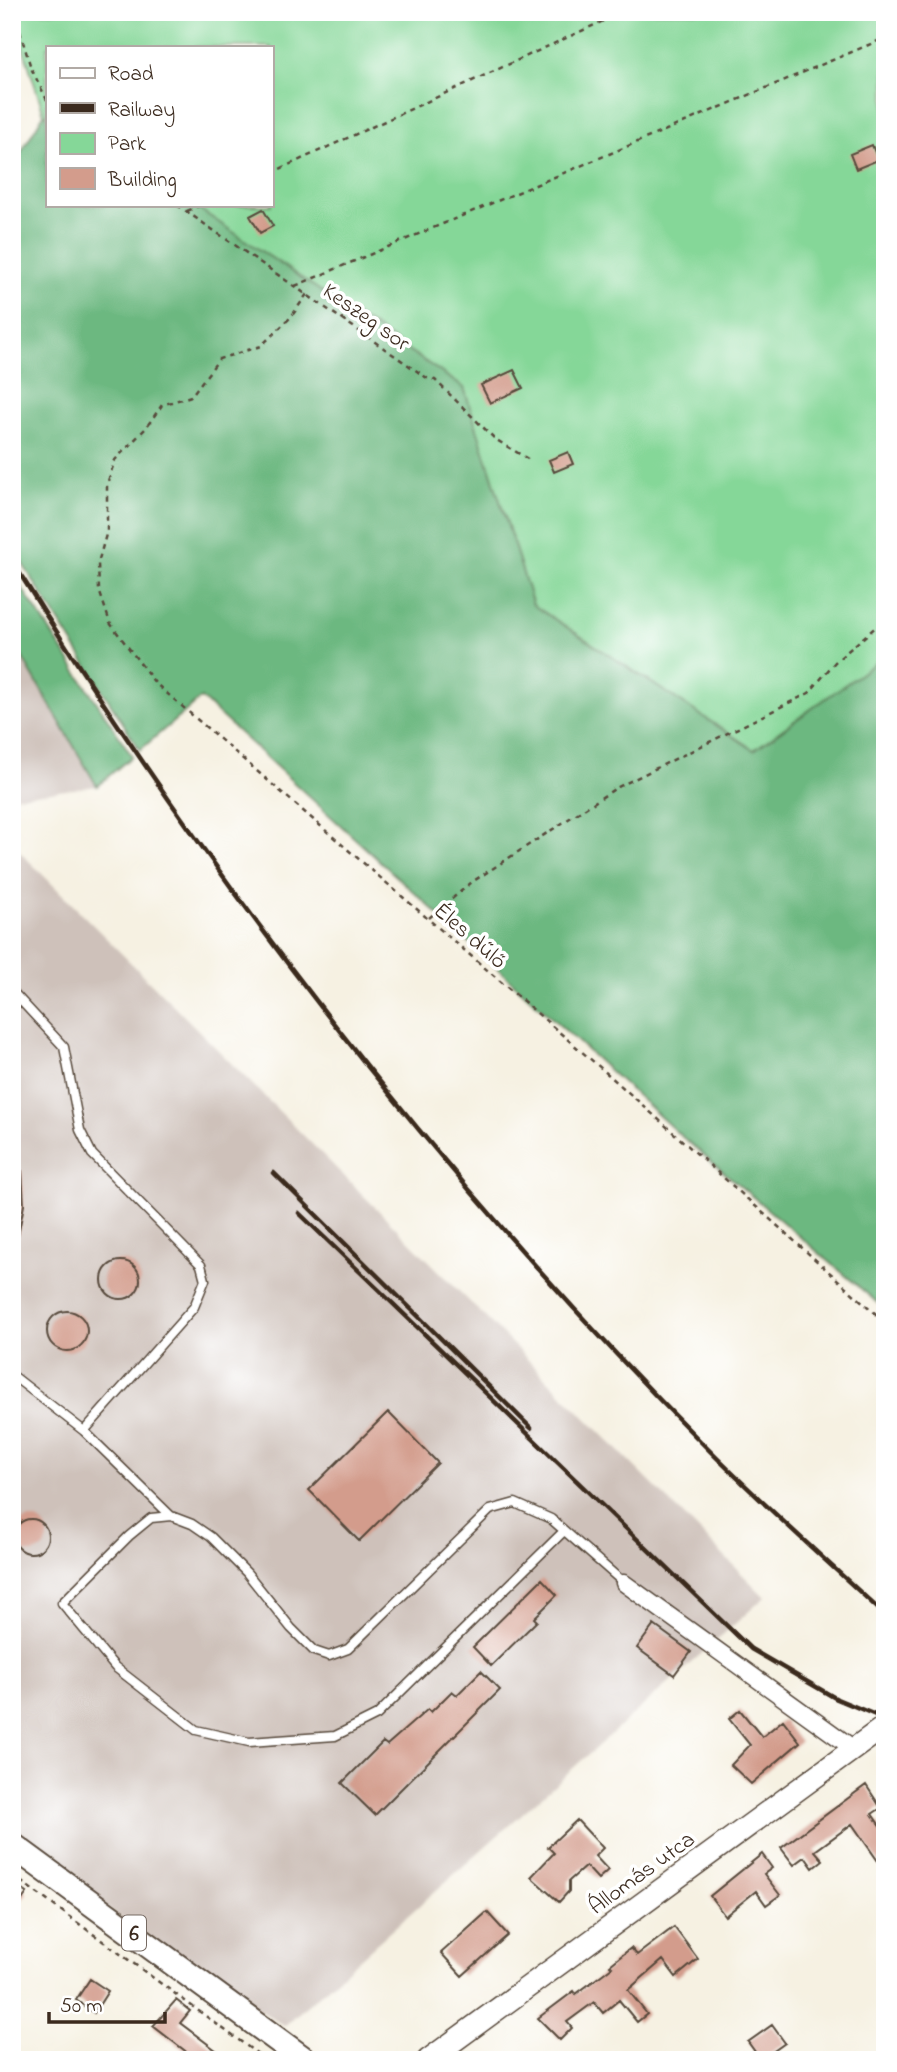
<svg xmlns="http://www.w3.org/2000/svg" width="897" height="2072" viewBox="0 0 897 2072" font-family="'Indie Flower',sans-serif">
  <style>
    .industrial { fill: #cec1ba }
    .green { fill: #85d798; stroke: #60805b; stroke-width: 2 }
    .forest { fill: #6cb880; stroke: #54714f; stroke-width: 2 }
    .building { fill: #d39c8c }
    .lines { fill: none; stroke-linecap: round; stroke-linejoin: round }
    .service-casing { stroke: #57483b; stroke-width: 11 }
    .minor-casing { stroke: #57483b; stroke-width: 19 }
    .secondary-casing { stroke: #57483b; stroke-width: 24 }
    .primary-casing { stroke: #57483b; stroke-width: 28 }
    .path { stroke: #57483b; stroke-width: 2.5; stroke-dasharray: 5 5; stroke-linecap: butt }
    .service { stroke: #fff; stroke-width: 8 }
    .minor { stroke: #fff; stroke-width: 16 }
    .secondary { stroke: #fff; stroke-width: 21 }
    .primary { stroke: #fff; stroke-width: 24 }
    .rail { stroke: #3b2a1e; stroke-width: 4.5 }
    .labels { text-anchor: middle; stroke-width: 7; stroke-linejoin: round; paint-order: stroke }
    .shield { fill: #fff; stroke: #766a62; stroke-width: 2 }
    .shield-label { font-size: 21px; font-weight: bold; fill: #3b2a1e }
    .street-label { font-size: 23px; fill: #3b2a1e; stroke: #fff }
  </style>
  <rect width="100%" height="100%" fill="#fff"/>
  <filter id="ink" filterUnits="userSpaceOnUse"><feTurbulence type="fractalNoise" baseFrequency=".0143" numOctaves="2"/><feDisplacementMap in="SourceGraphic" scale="14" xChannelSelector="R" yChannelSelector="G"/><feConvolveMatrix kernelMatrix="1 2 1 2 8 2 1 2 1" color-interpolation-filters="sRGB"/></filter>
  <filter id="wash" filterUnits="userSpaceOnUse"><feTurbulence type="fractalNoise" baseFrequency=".00686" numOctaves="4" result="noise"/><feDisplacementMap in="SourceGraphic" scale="28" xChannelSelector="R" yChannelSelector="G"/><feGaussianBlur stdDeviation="1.57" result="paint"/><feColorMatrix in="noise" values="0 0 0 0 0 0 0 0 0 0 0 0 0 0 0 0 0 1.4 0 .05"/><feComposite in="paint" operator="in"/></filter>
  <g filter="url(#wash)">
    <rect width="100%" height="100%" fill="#f6f1e2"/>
    <!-- industrial -->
    <path class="industrial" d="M 12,640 L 97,786 L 12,797 Z
      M 12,844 L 765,1597 L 284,2026 L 12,1845 Z"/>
    <!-- green -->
    <path class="green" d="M 12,12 L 885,12 L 885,656 L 754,750 L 533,605 L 464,388 L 193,205 L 271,205 L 271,47 L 47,47 L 47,115 L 44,114 Z"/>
    <!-- forest -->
    <path class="forest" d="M 44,114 L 47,115 L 47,205 L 193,205 L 464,388 L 533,605 L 754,750 L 885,656 L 885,1309 L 680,1135 L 201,698 L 140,750 L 12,547 L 12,167 Z
      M 12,573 L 132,756 L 97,786 L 12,640 Z"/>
    <g id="blocks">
      <!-- building -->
      <path class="building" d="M 872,145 L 878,160 L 856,169 L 850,154 Z
        M 263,209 L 273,226 L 260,233 L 250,216 Z
        M 514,370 L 523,388 L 490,403 L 481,385 Z
        M 568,452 L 573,464 L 554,472 L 549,460 Z
        M 22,1171 L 24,1205 L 18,1236 L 12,1235 L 12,1172 Z
        M102 1280a19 19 0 1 1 38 0a19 19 0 1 1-38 0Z
        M47 1331a20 20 0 1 1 40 0a20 20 0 1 1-40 0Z
        M 388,1412 L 438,1463 L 359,1541 L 309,1490 Z
        M14 1536a17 17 0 1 1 34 0a17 17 0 1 1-34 0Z
        M 542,1579 L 557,1595 L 534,1618 L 537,1621 L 491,1666 L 473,1647 Z
        M 654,1625 L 691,1652 L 674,1675 L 637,1648 Z
        M 481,1671 L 500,1690 L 375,1815 L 342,1783 L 383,1742 L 387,1745 L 428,1709 L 431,1712 L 452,1691 L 457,1695 Z
        M 740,1710 L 762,1737 L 783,1720 L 800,1742 L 751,1784 L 731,1765 L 750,1745 L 729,1719 Z
        M 866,1785 L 881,1808 L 872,1814 L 885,1833 L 885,1871 L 852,1824 L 815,1851 L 823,1860 L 813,1868 L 805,1857 L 794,1865 L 781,1848 Z
        M 577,1820 L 603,1848 L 595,1856 L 608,1870 L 598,1879 L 586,1866 L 569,1881 L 569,1891 L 559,1902 L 531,1877 L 554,1853 L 548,1847 Z
        M 762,1854 L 772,1868 L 764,1874 L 780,1895 L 766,1905 L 756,1891 L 725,1916 L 710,1896 Z
        M 12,1882 L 27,1893 L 12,1914 Z
        M 487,1912 L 508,1935 L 462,1976 L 441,1953 Z
        M 674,1927 L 698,1959 L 676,1977 L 663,1960 L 628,1990 L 647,2014 L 637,2022 L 619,2000 L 603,2013 L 594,2002 L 567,2022 L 572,2028 L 560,2040 L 538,2018 L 574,1991 L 576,1994 L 612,1967 L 610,1965 L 631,1948 L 637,1955 Z
        M 90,1979 L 108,1991 L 94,2013 L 76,2000 Z
        M 176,2000 L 190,2011 L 180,2023 L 229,2060 L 197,2060 L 153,2026 Z
        M 772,2025 L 785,2043 L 761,2060 L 748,2042 Z"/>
    </g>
  </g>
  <g filter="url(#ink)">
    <use href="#blocks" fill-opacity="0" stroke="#57483b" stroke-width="2"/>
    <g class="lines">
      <defs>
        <path id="service" d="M 12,991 L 64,1047 L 80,1130 L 92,1154 L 201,1265 L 205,1280 L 194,1307 L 84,1431 L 171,1516 L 192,1524 L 211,1537 L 247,1573 L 291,1628 L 314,1651 L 329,1656 L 348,1649 L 490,1510 L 515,1503 L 551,1519 L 624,1583
          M 12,1375 L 84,1431
          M 171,1516 L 151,1518 L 129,1536 L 62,1603 L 115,1667 L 196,1730 L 249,1742 L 335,1736 L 377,1715 L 564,1531"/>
        <path id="minor" d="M 624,1583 L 854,1749"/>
        <path id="secondary" d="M 428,2060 L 885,1726"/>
        <path id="primary" d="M 12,1845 L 305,2060"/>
      </defs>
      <!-- service casing -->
      <use href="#service" class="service-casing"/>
      <!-- minor casing -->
      <use href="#minor" class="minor-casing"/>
      <!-- secondary casing -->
      <use href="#secondary" class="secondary-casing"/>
      <!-- primary casing -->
      <use href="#primary" class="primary-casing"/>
      <!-- path -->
      <path class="path" d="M 14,12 L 31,68 L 47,100
        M 271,173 L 623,12
        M 177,205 L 427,378 L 435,380 L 495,439 L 531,461
        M 187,211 L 201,205
        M 295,286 L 885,38
        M 307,294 L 291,317 L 261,346 L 219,359 L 191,396 L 162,405 L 145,429 L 115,460 L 107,484 L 107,531 L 98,563 L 99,590 L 110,623 L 155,683 L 610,1076 L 885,1322
        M 429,918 L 472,882 L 616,788 L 809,693 L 835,662 L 885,619
        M 12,1875 L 266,2060"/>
      <!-- service -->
      <use href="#service" class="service"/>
      <!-- minor -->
      <use href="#minor" class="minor"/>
      <!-- secondary -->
      <use href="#secondary" class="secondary"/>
      <!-- primary -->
      <use href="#primary" class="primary"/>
      <!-- rail -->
      <path class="rail" d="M 12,561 C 210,880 440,1179 704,1445 C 762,1504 825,1559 885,1615
        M 274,1173 L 531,1428
        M 299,1213 L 751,1649 L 837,1699 L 885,1719"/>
    </g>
  </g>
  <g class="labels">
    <!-- shield labels -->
    <rect class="shield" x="122" y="1915.5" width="24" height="35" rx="5"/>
    <g class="shield-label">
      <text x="134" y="1940">6</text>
    </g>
    <!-- street labels -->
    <g class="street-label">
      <text transform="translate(367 316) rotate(35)" y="8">Keszeg sor</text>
      <text transform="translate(471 935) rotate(41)" y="8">Éles dűlő</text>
      <text transform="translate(641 1872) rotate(-36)" y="8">Állomás utca</text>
    </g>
  </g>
  <!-- margin -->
  <rect width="897" height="2072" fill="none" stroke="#fff" stroke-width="42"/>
  <!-- legend -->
  <rect x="46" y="46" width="228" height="161" fill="#ffffff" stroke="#b1aaa5" stroke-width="2"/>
  <rect x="60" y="68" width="35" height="10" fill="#ffffff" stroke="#b1aaa5" stroke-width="2"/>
  <text x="108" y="80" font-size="21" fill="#3b2a1e">Road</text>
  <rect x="60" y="103" width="35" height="10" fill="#3b2a1e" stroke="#b1aaa5" stroke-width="2"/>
  <text x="108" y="116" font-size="21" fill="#3b2a1e">Railway</text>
  <rect x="60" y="133" width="35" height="21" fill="#85d798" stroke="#b1aaa5" stroke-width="2"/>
  <text x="108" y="150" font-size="21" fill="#3b2a1e">Park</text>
  <rect x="60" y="168" width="35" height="21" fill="#d39c8c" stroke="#b1aaa5" stroke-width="2"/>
  <text x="108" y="186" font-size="21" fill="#3b2a1e">Building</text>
  <!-- scale -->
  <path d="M49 2012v10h116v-10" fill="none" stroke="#3b2a1e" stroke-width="3.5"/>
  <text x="60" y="2012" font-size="21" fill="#3b2a1e" stroke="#ffffff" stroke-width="5" paint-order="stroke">50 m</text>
</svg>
